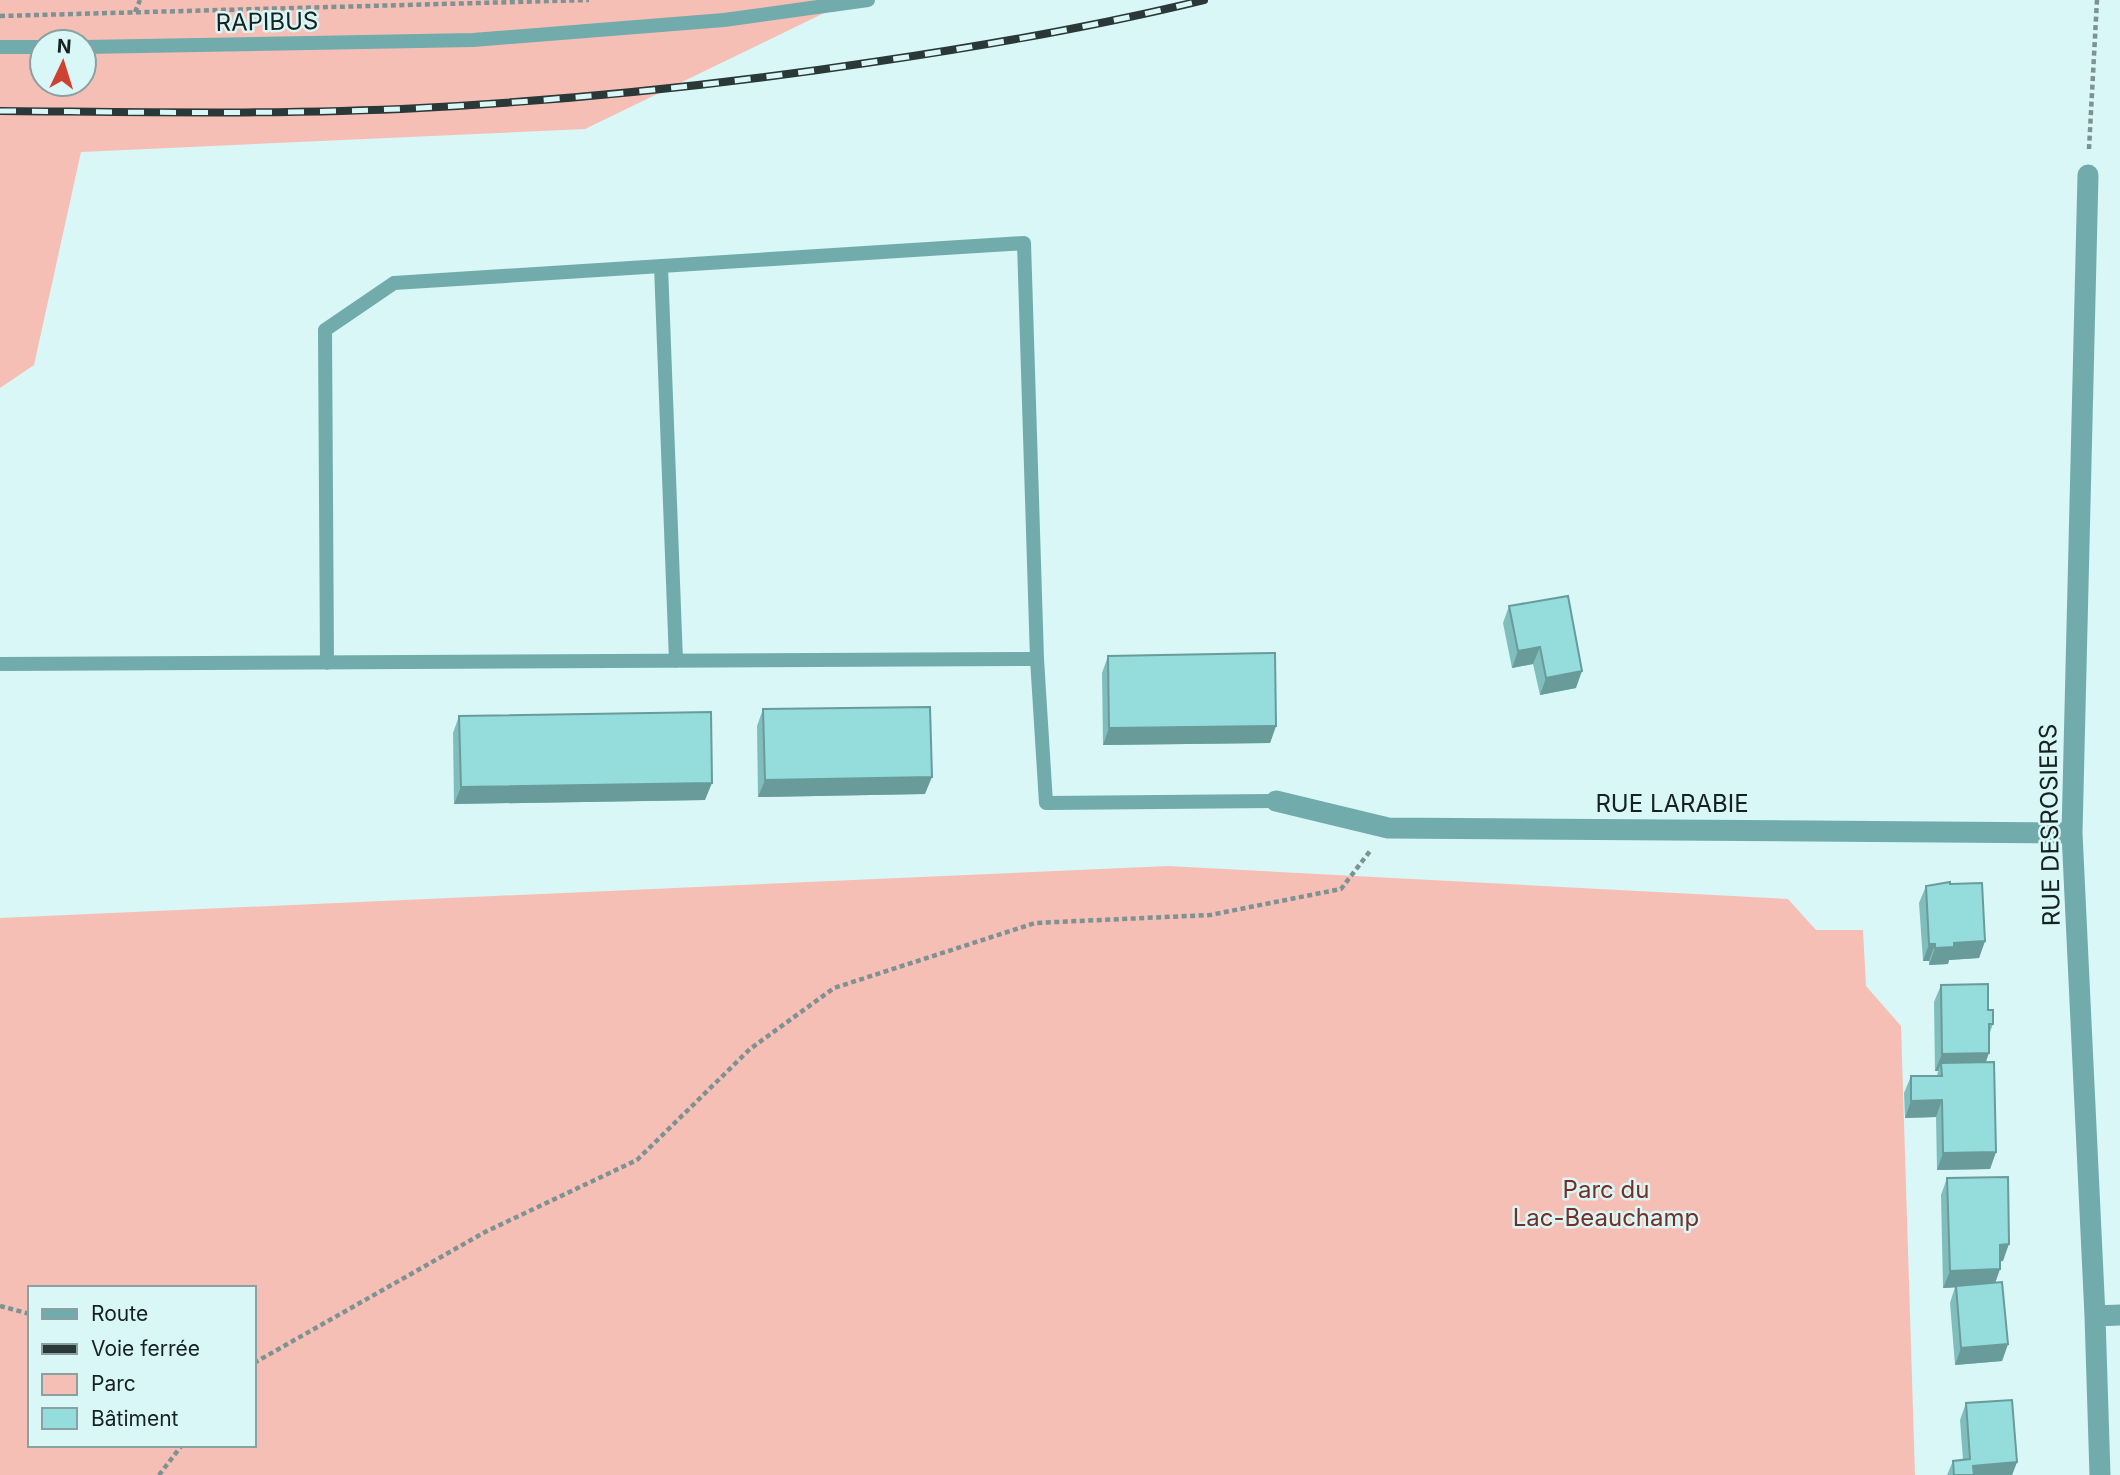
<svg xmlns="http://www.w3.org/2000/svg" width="2120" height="1475" viewBox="0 0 2120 1475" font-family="Inter,sans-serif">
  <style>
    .green { fill: #f6bfb5; fill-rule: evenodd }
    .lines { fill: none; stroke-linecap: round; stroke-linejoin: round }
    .path { stroke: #7d9292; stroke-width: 4.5; stroke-dasharray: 5 3.5; stroke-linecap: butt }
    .lane { stroke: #72abab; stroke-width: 14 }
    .street { stroke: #72abab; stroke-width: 21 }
    .rail-casing { stroke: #2b3838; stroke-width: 8 }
    .rail { stroke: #d9f7f7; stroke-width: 5; stroke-dasharray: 16; stroke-linecap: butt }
    .wall { fill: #80bebd }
    .shaded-wall { fill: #689b9a }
    .building { fill: #95dddc; stroke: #689b9a; stroke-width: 2 }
    .labels { text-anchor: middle; stroke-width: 5; stroke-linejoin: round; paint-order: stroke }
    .street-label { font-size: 24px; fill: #162121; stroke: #d9f7f7 }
    .park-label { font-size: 24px; fill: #762f25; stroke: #d9f7f7 }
  </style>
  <rect width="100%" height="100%" fill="#d9f7f7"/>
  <!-- green -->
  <path class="green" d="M 0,0 L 851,0 L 585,129 L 81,152 L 34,365 L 0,388 ZM 42,42 L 84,42 L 84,84 L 42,84 Z
    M 1168,866 L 1788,899 L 1816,930 L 1863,930 L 1866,986 L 1901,1026 L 1915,1475 L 0,1475 L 0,918 ZM 30,1288 L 254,1288 L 254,1445 L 30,1445 Z"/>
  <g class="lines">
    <!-- path -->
    <path class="path" d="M 135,12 L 140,0
      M 0,16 L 589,0
      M 2089,149 L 2097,0
      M 0,1306 L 30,1314
      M 254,1363 L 485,1232 L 637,1160 L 750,1049 L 834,988 L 1035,923 L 1210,915 L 1341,889 L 1370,851
      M 159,1475 L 182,1445"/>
    <!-- lane -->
    <path class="lane" d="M 0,47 L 42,47
      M 84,47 L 473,40 L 724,20 L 868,0
      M 661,266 L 676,661
      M 327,663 L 325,330 L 394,283 L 1024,243 L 1037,659
      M 0,664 L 1037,659 L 1046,803 L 1276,801"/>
    <!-- street -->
    <path class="street" d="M 2088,175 L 2072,833 L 2095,1316 L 2100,1475
      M 1276,801 L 1388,828 L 2072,833
      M 2095,1316 L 2120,1315"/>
    <defs>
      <path id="rail" d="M 0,111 C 140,112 280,115 420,108 C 575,100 728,84 880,61 C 989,45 1097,26 1204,0"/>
    </defs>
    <!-- rail casing -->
    <use href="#rail" class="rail-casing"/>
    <!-- rail -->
    <use href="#rail" class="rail"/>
  </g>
  <!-- wall -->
  <path class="wall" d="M 1509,606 L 1576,688 L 1540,695 L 1533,664 L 1512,668 L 1503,623 Z
    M 1108,656 L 1276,726 L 1270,743 L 1103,745 L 1102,673 Z
    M 763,709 L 925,794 L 758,797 L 757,726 Z
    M 459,716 L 705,800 L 454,804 L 453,733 Z
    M 1950,884 L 1985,941 L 1979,958 L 1949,960 L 1948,964 L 1929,965 L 1929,961 L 1923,961 L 1919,903 L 1926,886 Z
    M 1941,985 L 1988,1010 L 1993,1024 L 1989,1035 L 1986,1062 L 1996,1152 L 1990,1169 L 1937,1170 L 1936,1117 L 1905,1118 L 1904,1093 L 1911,1076 L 1937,1076 L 1938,1071 L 1935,1071 L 1934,1002 Z
    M 1947,1178 L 2003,1261 L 2000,1261 L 2000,1269 L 1995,1283 L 2008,1344 L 2002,1361 L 1955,1365 L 1950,1303 L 1955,1287 L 1943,1288 L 1941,1195 Z
    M 1966,1403 L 2017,1462 L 2012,1475 L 1947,1475 L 1953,1461 L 1963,1460 L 1960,1420 Z"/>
  <!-- shaded-wall -->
  <path class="shaded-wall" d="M 1540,647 L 1533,664 L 1512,668 L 1518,651 Z
    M 1582,671 L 1576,688 L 1540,695 L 1546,678 Z
    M 1276,726 L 1270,743 L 1103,745 L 1109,728 Z
    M 932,777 L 925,794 L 758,797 L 765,780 Z
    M 712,783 L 705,800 L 454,804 L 461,787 Z
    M 1985,941 L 1979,958 L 1949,960 L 1948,964 L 1929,965 L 1935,948 L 1954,943 Z
    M 1929,944 L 1935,944 L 1929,961 L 1923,961 Z
    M 1989,1053 L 1983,1070 L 1941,1063 L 1938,1071 L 1935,1071 L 1942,1054 Z
    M 1942,1100 L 1936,1117 L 1905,1118 L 1911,1101 Z
    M 1996,1152 L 1990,1169 L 1937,1170 L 1943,1153 Z
    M 2009,1244 L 2003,1261 L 1993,1262 L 2000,1245 Z
    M 2000,1269 L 1994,1286 L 1943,1288 L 1950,1271 Z
    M 2008,1344 L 2002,1361 L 1955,1365 L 1961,1348 Z
    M 2017,1462 L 2012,1475 L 1970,1475 L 1973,1466 Z"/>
  <!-- building -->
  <path class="building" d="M 1568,596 L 1582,671 L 1546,678 L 1540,647 L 1518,651 L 1509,606 Z
    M 1275,653 L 1276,726 L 1109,728 L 1108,656 Z
    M 930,707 L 932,777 L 765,780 L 763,709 Z
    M 711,712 L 712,783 L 461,787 L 459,716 Z
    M 1950,882 L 1950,884 L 1982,883 L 1985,941 L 1954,943 L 1954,947 L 1935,948 L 1935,944 L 1929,944 L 1926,886 Z
    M 1988,984 L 1988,1010 L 1993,1010 L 1993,1024 L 1989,1024 L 1989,1053 L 1942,1054 L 1941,985 Z
    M 1994,1062 L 1996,1152 L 1943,1153 L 1942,1100 L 1911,1101 L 1911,1076 L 1942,1076 L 1941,1063 Z
    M 2008,1177 L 2009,1244 L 2000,1245 L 2000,1269 L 1950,1271 L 1947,1178 Z
    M 2002,1282 L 2008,1344 L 1961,1348 L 1956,1286 Z
    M 2012,1400 L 2017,1462 L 1973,1466 L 1974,1475 L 1954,1475 L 1953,1461 L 1970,1459 L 1966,1403 Z"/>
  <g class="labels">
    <!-- street labels -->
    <g class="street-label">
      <text transform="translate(267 22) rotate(-1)" y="8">RAPIBUS</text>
      <text x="1672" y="812">RUE LARABIE</text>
      <text transform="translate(2050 825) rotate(-91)" y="8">RUE DESROSIERS</text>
    </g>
    <!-- park labels -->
    <g class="park-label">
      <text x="1606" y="1198">Parc du<tspan x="1606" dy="28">Lac-Beauchamp</tspan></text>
    </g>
  </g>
  <!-- legend -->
  <rect x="28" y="1286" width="228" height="161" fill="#d9f7f7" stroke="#8ba1a1" stroke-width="2"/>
  <rect x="42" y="1309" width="35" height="10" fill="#72abab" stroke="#8ba1a1" stroke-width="2"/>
  <text x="91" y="1321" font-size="21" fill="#162121">Route</text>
  <rect x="42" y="1344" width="35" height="10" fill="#2b3838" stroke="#8ba1a1" stroke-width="2"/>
  <text x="91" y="1356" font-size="21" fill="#162121">Voie ferrée</text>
  <rect x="42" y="1374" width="35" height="21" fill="#f6bfb5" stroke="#8ba1a1" stroke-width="2"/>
  <text x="91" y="1391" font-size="21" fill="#162121">Parc</text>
  <rect x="42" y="1408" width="35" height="21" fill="#95dddc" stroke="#8ba1a1" stroke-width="2"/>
  <text x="91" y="1426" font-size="21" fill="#162121">Bâtiment</text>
  <!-- north arrow -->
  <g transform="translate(63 63) rotate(4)"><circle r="33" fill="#d9f7f7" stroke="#8ba1a1" stroke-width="2"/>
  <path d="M0-5L12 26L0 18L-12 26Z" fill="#cf4232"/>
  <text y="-10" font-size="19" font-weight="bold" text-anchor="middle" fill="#162121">N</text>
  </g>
</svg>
